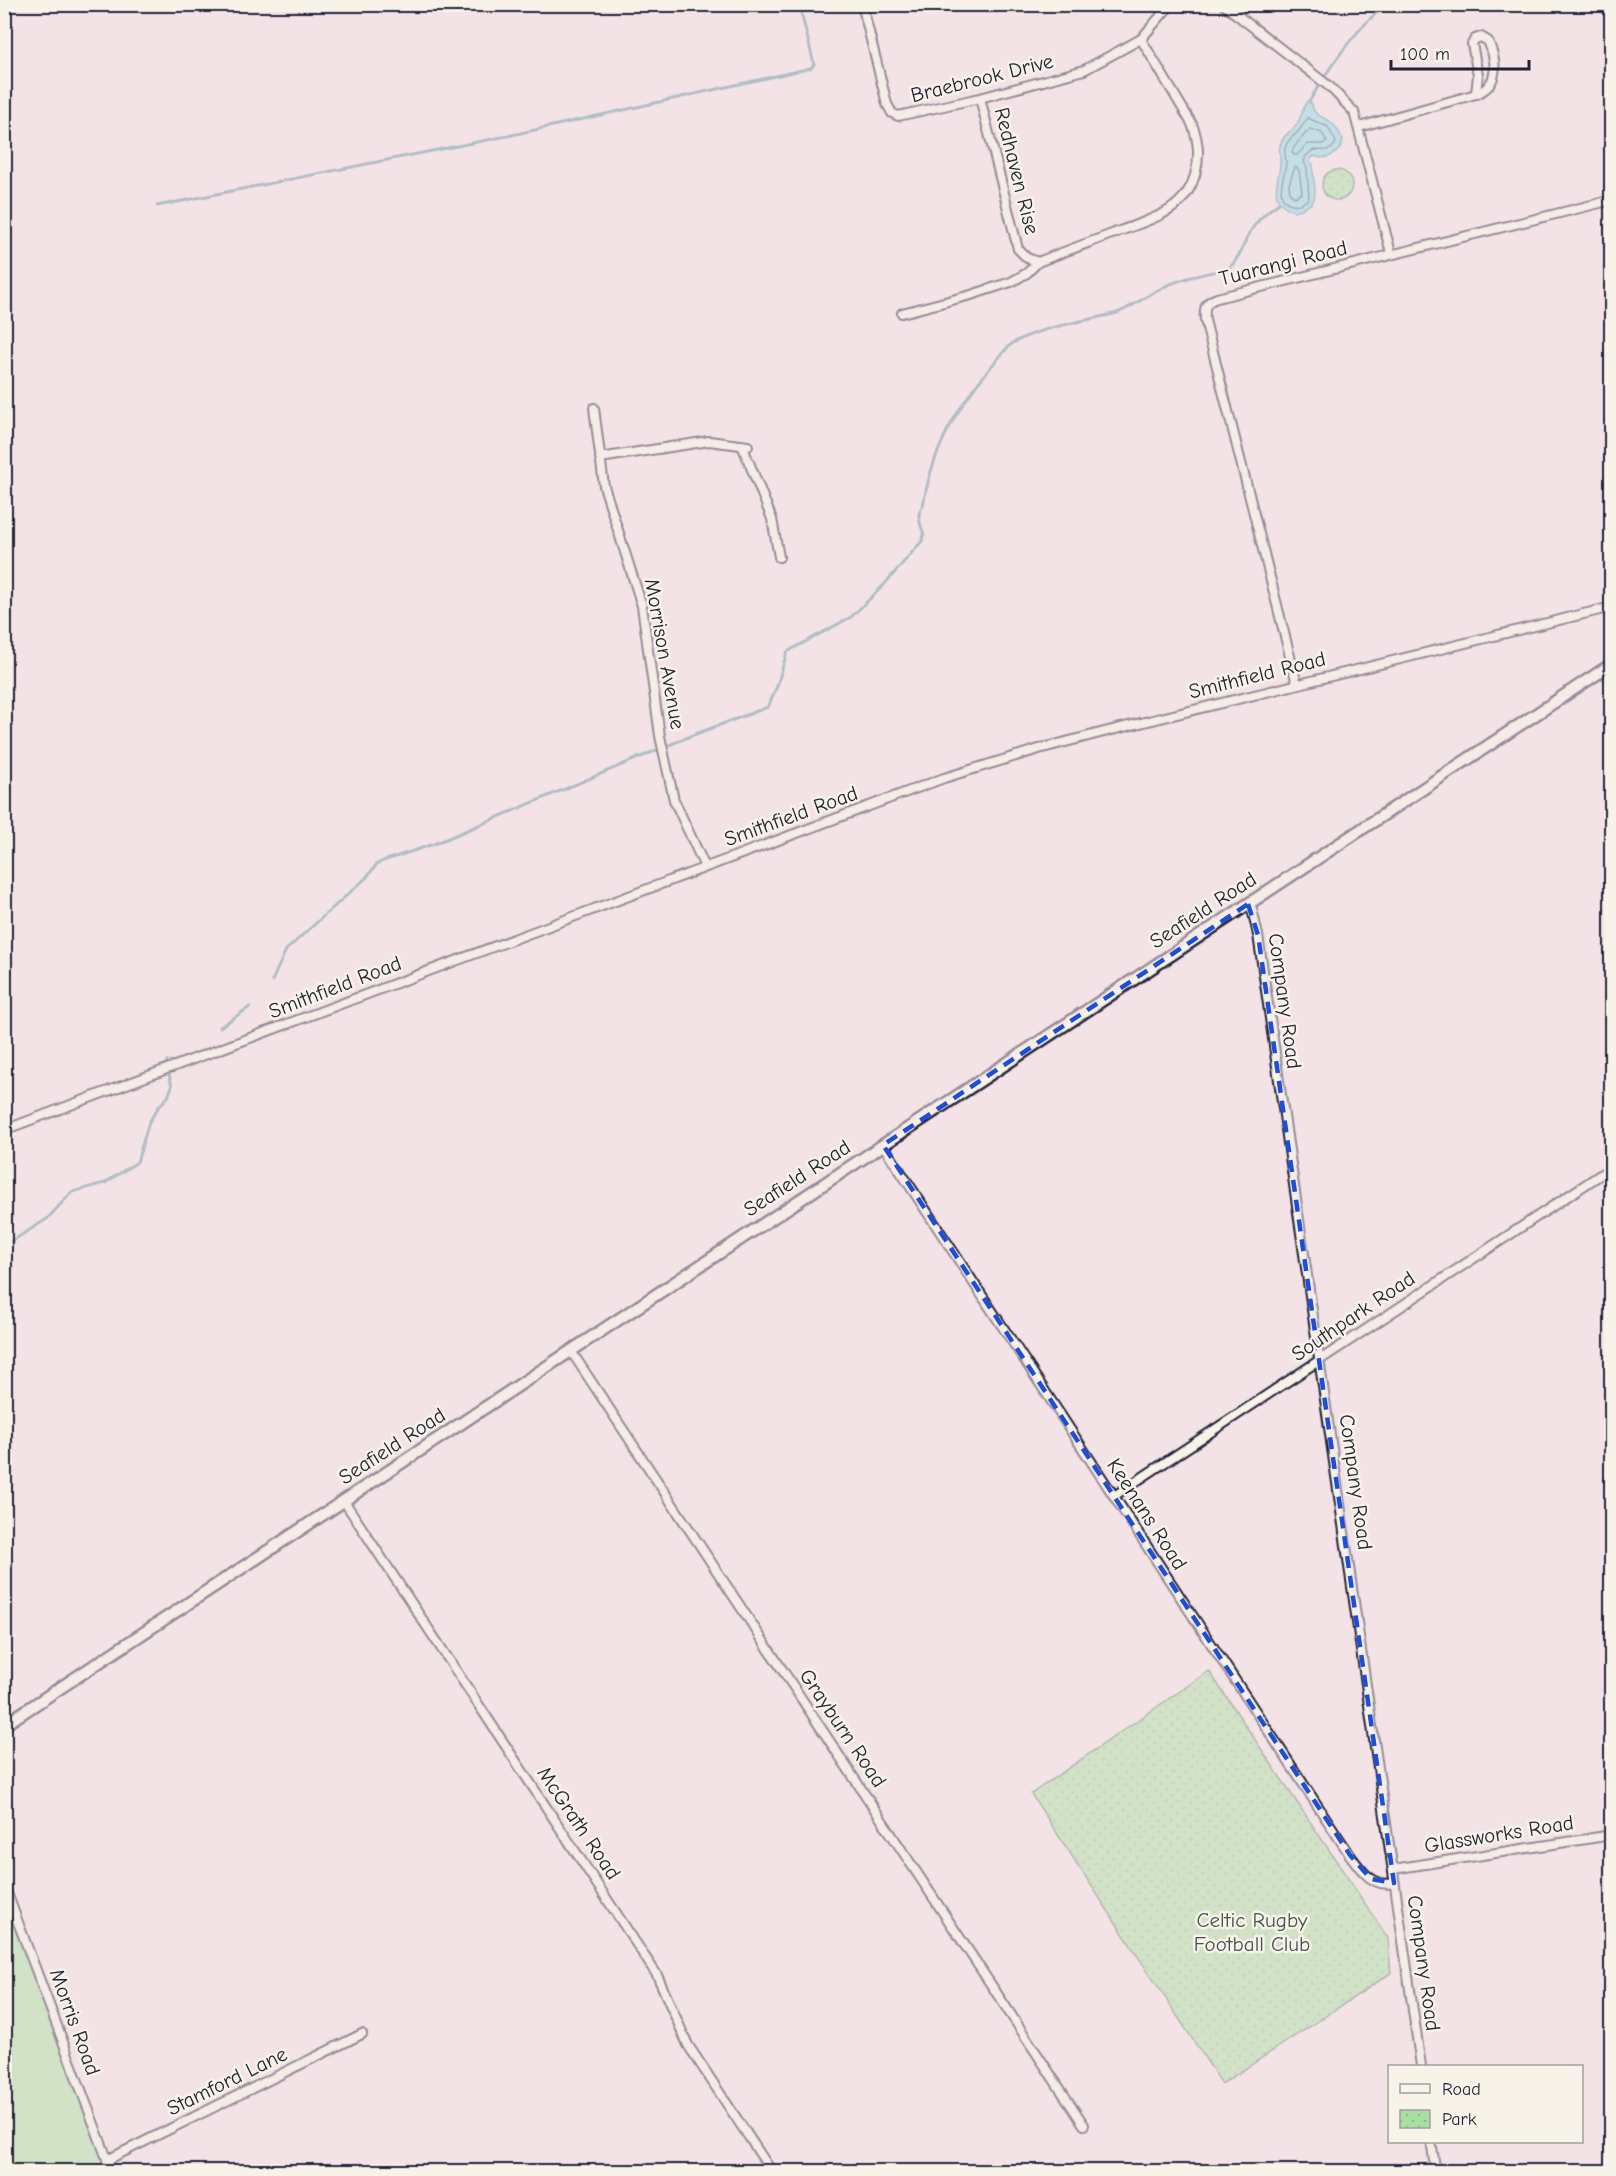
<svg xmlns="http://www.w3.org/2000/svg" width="1616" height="2176" viewBox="0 0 1616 2176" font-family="'Comic Neue',sans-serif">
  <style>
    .grass { fill: #a7dfa3; stroke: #64806f; stroke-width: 1.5 }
    .park { fill: url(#park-dots); stroke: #64806f; stroke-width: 1.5 }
    .water { fill: #89d8e7; stroke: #608fa2; stroke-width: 1.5 }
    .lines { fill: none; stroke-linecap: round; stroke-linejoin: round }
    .shore { stroke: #4b6b80; stroke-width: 1.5 }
    .stream { stroke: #608fa2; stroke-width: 3 }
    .street-casing { stroke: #22223b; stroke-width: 12 }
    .secondary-casing { stroke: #22223b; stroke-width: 15 }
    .street { stroke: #f7f3e8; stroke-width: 8 }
    .secondary { stroke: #f7f3e8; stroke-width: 10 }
    .marked { fill: none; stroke: #1d4ed8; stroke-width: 4.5; stroke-dasharray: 12 8; stroke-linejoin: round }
    .labels { text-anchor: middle; stroke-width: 5; stroke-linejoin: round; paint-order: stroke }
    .street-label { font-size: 21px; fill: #22223b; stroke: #f7f3e8 }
    .park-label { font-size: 21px; fill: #435155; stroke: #f7f3e8 }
  </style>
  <defs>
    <pattern id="park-dots" width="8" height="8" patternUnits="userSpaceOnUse" patternTransform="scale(1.5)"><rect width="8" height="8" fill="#a7dfa3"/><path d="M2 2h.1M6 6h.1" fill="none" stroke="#8fbf8d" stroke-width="1.8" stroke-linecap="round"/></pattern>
  </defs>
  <rect width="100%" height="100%" fill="#f4e3e6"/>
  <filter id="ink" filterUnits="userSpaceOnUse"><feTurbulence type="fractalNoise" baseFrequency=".0167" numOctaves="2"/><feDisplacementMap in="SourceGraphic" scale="12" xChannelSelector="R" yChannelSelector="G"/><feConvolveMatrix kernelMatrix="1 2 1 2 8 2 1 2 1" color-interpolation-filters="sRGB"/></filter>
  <g filter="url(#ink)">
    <!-- grass -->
    <path class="grass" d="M 4,1894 L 107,2171 L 5,2171 Z"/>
    <!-- park -->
    <path class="park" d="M1322 185a15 15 0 1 1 30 0a15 15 0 1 1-30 0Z
      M 1209,1671 L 1388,1938 L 1391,1973 L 1222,2084 L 1031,1794 Z"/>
    <!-- water -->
    <path class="water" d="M 1307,101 L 1312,104 C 1314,118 1323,115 1332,123 C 1337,128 1340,134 1343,140 C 1341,154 1326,161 1314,156 L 1309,161 L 1313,164 C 1312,189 1326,203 1294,211 C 1266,200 1279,186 1280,163 C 1281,157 1278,152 1280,145 C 1283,135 1289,133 1295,127 C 1301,119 1302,110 1307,101 Z"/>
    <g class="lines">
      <!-- shore -->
      <path class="shore" d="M 1308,118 L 1328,127 L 1336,142 C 1332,153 1322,150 1313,150 L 1306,156 L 1304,162 L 1307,168 L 1309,198 C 1305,202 1299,206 1292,204 C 1272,200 1286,174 1286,162 C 1286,157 1284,153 1285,148 C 1288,140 1291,138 1297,133 C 1301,129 1304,122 1308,118 Z
        M 1310,129 L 1322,133 L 1327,142 L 1322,144 L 1308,144 L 1297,155 L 1294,155 L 1292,152 C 1295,143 1304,136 1310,129 Z
        M 1295,167 L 1299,170 L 1302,193 L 1295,197 L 1290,194 L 1289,184 Z"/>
      <!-- stream -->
      <path class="stream" d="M 1309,102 C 1326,72 1359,23 1388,4
        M 157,206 L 512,135 L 811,68 L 814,64 L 799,4
        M 272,981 L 286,950 L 366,878 L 377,864 L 383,861 L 434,844 L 693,735 L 768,707 L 777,686 L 787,652 L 851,617 L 883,586 L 922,541 L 924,535 C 921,525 915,514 923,506 C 934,439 965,395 1009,346 C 1032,328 1087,321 1117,313 C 1133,307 1146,295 1162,288 C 1183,277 1207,274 1229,268 C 1239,259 1243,246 1249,234 C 1256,221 1267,211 1279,203
        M 220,1027 L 250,1007
        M 165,1065 L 167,1061
        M 4,1246 L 47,1219 L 72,1192 L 105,1183 L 137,1162 L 149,1122 L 159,1106 L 168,1097 L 172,1086 L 169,1075"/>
      <defs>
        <path id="street" d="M 862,4 L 887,104 L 892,113 L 898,116 L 980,98 L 1084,70 L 1141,39 L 1171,4
          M 1223,4 L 1330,87 L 1354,112 L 1391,253
          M 980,98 L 1018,249 L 1027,258 L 1038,262 C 1063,252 1088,243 1112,234 C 1129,227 1148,222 1164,213 C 1197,196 1205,156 1192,124 L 1141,39
          M 1359,127 L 1476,94 L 1478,75 L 1472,44 L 1475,39 L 1481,37 L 1488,41 C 1497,61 1500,85 1476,94
          M 902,313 L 971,295 L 1011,282 L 1027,273 L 1038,262
          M 594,408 L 604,486 L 642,606 L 660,736 L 674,800 L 705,867
          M 742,445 L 772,519 L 779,557
          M 600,458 L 709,441 L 748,446
          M 1297,684 L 1205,320 C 1204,307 1205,302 1217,298 L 1612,200
          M 1248,904 L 1252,909 L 1258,935 L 1421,2066
          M 4,1130 L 944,778 L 1039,749 L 1104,732 L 1612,607
          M 883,1145 L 1350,1855 C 1361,1870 1373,1888 1394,1883
          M 571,1351 L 1084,2125
          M 1114,1496 L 1612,1167
          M 344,1501 L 657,1975 L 688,2045 L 772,2172
          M 1393,1869 L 1612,1835
          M 4,1885 L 112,2172
          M 1431,2142 L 1436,2172
          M 107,2160 L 362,2034"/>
        <path id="secondary" d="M 4,1725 L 1612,664"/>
      </defs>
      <!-- street casing -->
      <use href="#street" class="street-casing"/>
      <!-- secondary casing -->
      <use href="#secondary" class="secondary-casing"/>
      <!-- street -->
      <use href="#street" class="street"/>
      <!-- secondary -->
      <use href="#secondary" class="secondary"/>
    </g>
  </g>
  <!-- marked area -->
  <path d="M0 0H1616V2176H0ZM 1248,904 L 1258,935 L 1394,1883 L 1371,1879 L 1350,1855 L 883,1145 Z" fill="#f4e3e6" fill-opacity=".55" fill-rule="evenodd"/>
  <path class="marked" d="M 1248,904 L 1258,935 L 1394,1883 L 1371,1879 L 1350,1855 L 883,1145 Z"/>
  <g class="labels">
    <!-- street labels -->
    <g class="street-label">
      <text transform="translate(982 78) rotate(-14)" y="7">Braebrook Drive</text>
      <text transform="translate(1017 171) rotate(76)" y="7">Redhaven Rise</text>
      <text transform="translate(1283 263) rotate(-14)" y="7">Tuarangi Road</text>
      <text transform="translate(665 654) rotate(80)" y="7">Morrison Avenue</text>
      <text transform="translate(1257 675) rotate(-14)" y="7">Smithfield Road</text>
      <text transform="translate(791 816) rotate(-20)" y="7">Smithfield Road</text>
      <text transform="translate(1203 910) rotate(-33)" y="7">Seafield Road</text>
      <text transform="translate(335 987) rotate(-21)" y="7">Smithfield Road</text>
      <text transform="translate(1285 1001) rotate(82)" y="7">Company Road</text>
      <text transform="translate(797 1178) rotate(-33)" y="7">Seafield Road</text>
      <text transform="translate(1353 1316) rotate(-34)" y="7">Southpark Road</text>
      <text transform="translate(392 1446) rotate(-33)" y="7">Seafield Road</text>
      <text transform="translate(1356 1482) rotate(82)" y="7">Company Road</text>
      <text transform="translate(1147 1514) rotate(57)" y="7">Keenans Road</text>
      <text transform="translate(843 1728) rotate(56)" y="7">Grayburn Road</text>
      <text transform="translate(579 1823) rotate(56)" y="7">McGrath Road</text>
      <text transform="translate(1499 1834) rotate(-9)" y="7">Glassworks Road</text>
      <text transform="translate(1424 1963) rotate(82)" y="7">Company Road</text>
      <text transform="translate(75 2022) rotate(70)" y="7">Morris Road</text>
      <text transform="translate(227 2081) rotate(-26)" y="7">Stamford Lane</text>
    </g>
    <!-- park labels -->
    <g class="park-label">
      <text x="1252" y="1927">Celtic Rugby<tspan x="1252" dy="24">Football Club</tspan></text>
    </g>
  </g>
  <!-- margin -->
  <rect width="1616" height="2176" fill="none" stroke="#f7f3e8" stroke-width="24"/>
  <rect x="12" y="12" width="1592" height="2152" fill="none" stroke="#22223b" stroke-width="2" filter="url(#ink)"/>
  <!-- legend -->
  <rect x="1388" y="2065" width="195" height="78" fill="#f7f3e8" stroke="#a29fa3" stroke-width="1.5"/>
  <rect x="1400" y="2084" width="30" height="9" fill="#f7f3e8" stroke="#a29fa3" stroke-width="1.5"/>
  <text x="1442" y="2095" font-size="18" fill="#22223b">Road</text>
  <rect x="1400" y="2110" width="30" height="18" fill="url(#park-dots)" stroke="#a29fa3" stroke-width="1.5"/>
  <text x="1442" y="2125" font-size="18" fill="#22223b">Park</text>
  <!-- scale -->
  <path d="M1391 60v9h138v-9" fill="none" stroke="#22223b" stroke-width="3"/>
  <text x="1400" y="60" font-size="18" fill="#22223b" stroke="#f7f3e8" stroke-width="4.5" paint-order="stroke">100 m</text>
</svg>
